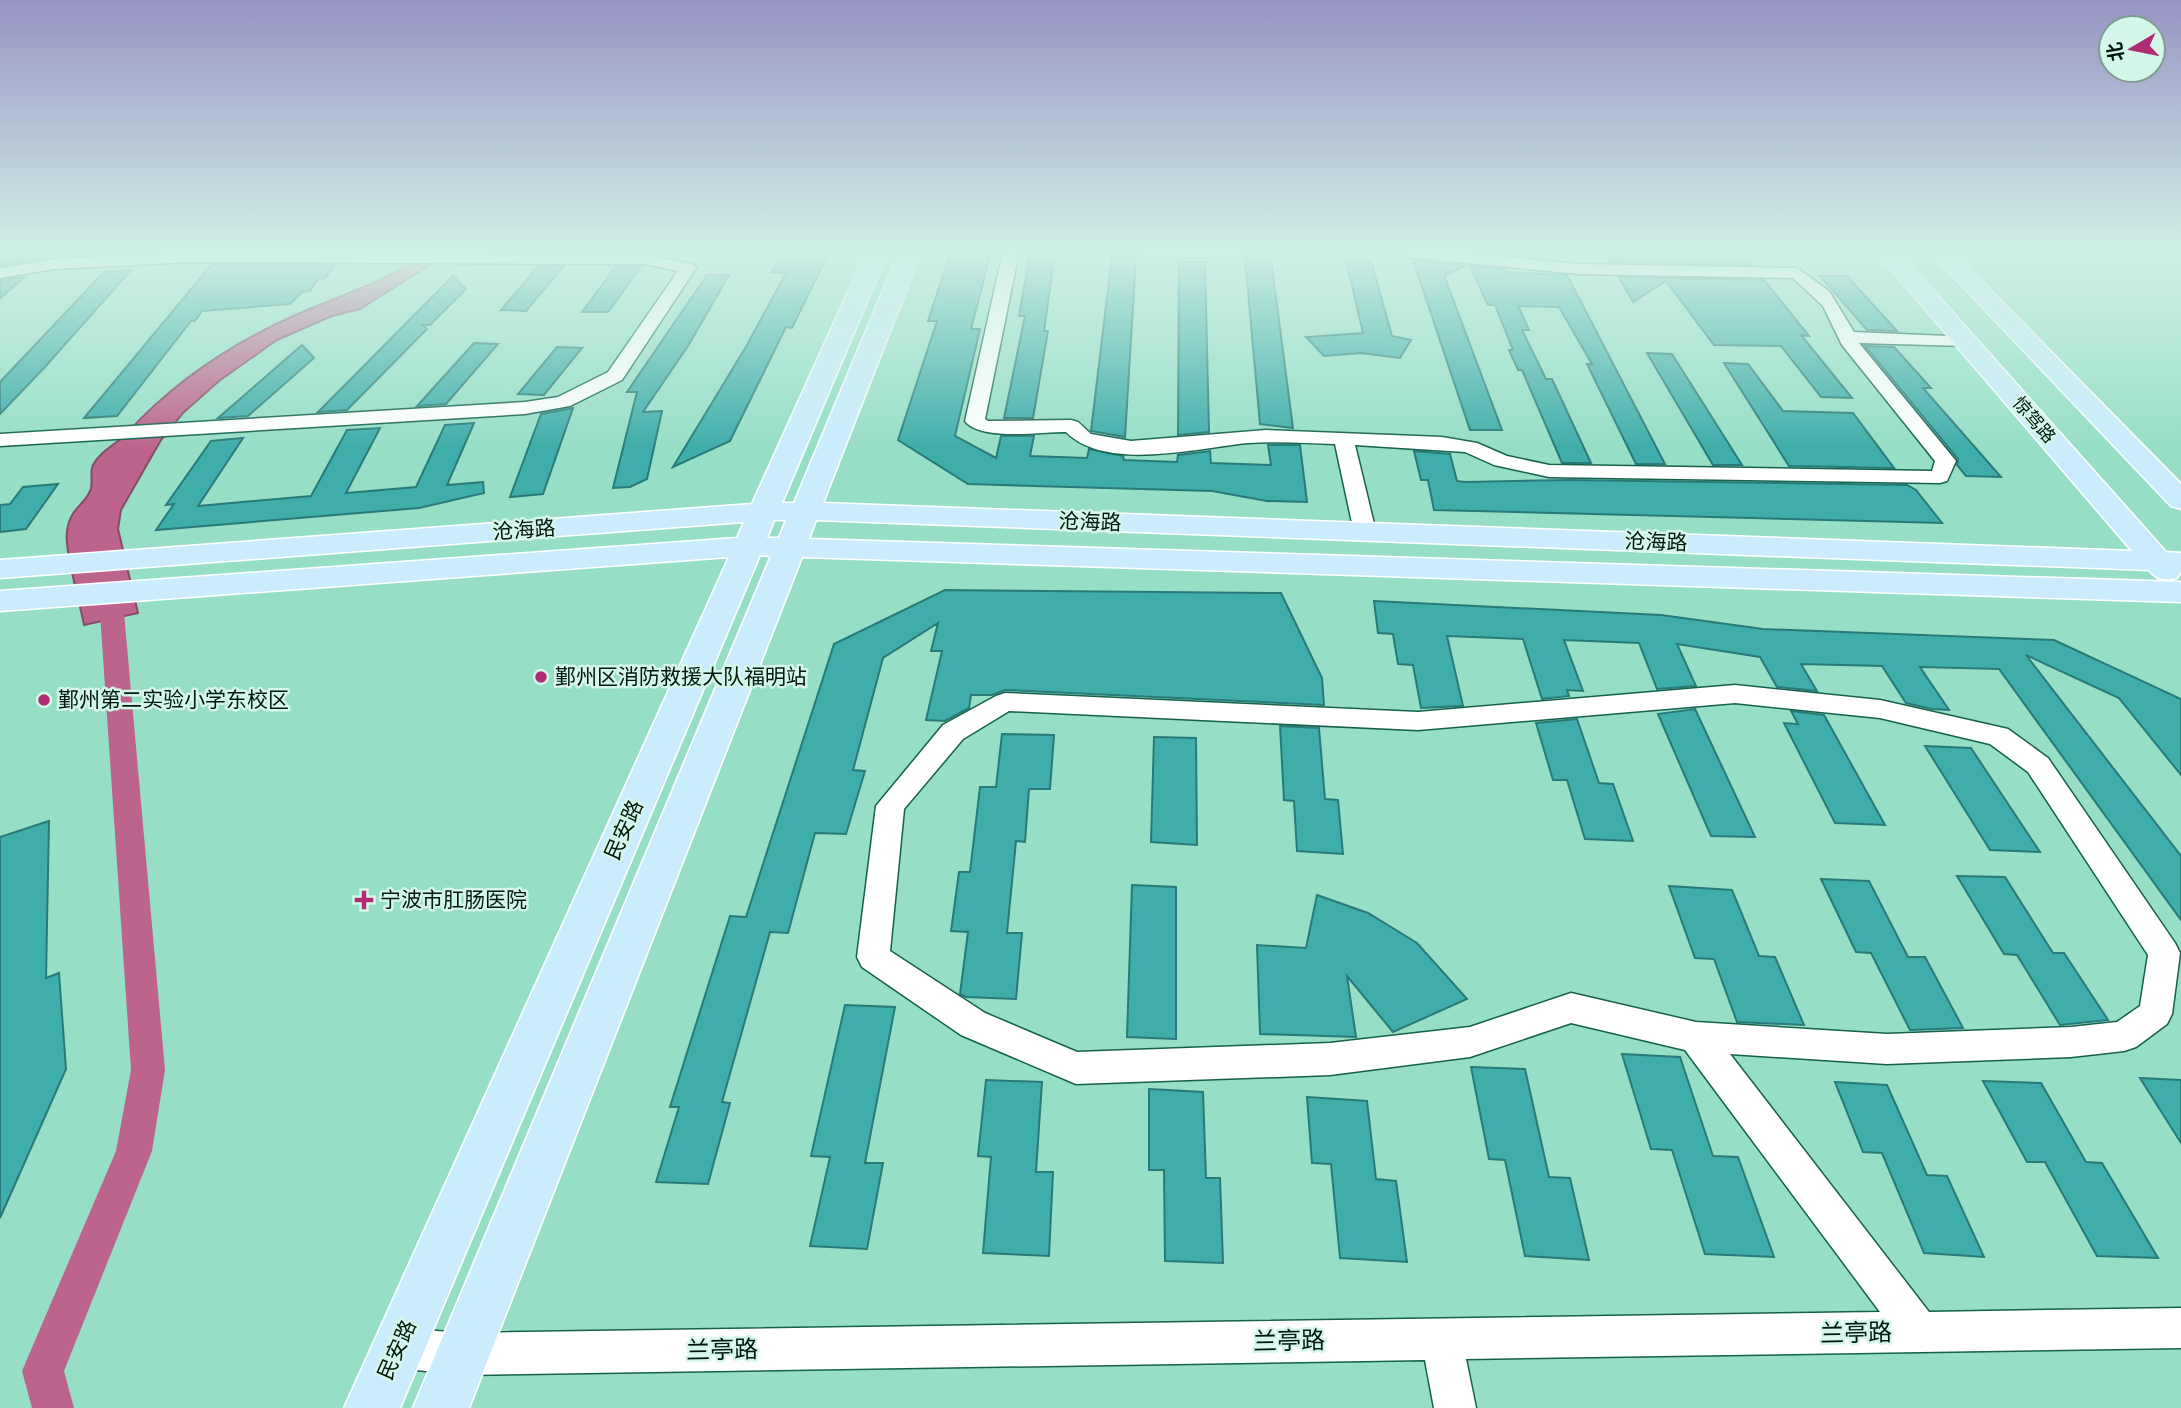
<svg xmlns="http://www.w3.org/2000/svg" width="2181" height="1408" viewBox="0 0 2181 1408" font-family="'Alegreya Sans','Noto Sans SC',sans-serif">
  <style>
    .water { fill: #bd648e; stroke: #844d68; stroke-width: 2 }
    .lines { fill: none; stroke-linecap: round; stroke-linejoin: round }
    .canal { fill: #bd648e; fill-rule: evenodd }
    .building { fill: #3fada9; stroke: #287b78; stroke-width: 2 }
    .minor-casing { stroke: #15614e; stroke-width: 3 }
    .major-casing { stroke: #fff; stroke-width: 3 }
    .minor { fill: #fff; fill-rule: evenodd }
    .major { fill: #cbecfd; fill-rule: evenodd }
    .poi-dot { fill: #af2c74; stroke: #d4f7ea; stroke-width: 2.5 }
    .labels { text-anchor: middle; stroke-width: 5; stroke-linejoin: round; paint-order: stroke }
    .far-street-label { font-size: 18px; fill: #00160e; stroke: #d4f7ea }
    .street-label { font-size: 21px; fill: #00160e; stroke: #d4f7ea }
    .poi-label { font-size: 21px; fill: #00160e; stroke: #d4f7ea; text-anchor: start }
    .near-street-label { font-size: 24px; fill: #00160e; stroke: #d4f7ea }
  </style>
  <rect width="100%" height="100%" fill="#97dec7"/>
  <!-- water -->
  <path class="water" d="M 424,252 L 450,252 L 360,309 L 332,316 L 277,340 L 219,381 L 183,413 L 161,440 L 121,510 L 118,529 L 138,613 L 84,625 C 80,603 64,549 67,531 C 70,508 83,507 90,491 C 94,483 89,473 93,465 C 101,450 116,445 127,433 C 173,383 229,345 291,317 C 336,296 385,284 424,252 Z"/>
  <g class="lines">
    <!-- canal -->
    <path class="canal" d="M 106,578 L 114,580 L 124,613 L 165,1070 L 152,1151 L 64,1371 L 74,1408 L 32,1408 L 22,1371 L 116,1151 L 131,1070 L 100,613 L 94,585 L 98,580 Z"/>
  </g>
  <!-- building -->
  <path class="building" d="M 13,252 L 50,252 L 43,258 L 0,265 L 0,261 Z
    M 784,252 L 829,252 L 792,328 L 786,327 L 730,441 L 673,467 L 747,345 L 786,273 L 772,272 Z
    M 951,252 L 991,252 L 971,329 L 980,329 L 955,436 L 996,458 L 1001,436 L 1034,436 L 1030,456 L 1087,458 L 1089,449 L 1123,456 L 1124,460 L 1177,462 L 1178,455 L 1210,451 L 1211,463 L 1271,465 L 1268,445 L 1300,445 L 1307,502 L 1267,501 L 1212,491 L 968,484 L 898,440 L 937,321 L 928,321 Z
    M 1030,252 L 1055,252 L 1044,331 L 1048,331 L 1033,418 L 1004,418 L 1025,316 L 1019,316 Z
    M 1604,252 L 1742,252 L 1752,265 L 1610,262 Z
    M 1112,256 L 1136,257 L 1125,437 L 1091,431 Z
    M 1245,258 L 1271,259 L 1293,428 L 1260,424 Z
    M 1346,260 L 1371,261 L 1392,336 L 1411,340 L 1400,358 L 1361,353 L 1324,356 L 1306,337 L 1363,333 Z
    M 1413,260 L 1467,266 L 1444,275 L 1502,430 L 1470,430 Z
    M 1179,261 L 1205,262 L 1209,432 L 1178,435 Z
    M 211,265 L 334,265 L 325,278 L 318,279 L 310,291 L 302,292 L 290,304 L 202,311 L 195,321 L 191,321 L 117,416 L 84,418 Z
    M 539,266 L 564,266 L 526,311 L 501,310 Z
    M 616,266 L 641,267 L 608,312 L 582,312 Z
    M 1470,266 L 1504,269 L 1506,272 L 1567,275 L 1665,464 L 1636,464 L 1587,364 L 1592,364 L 1559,307 L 1518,306 L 1529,330 L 1522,330 L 1546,379 L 1552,379 L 1591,463 L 1562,463 L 1522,370 L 1518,370 L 1509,350 L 1513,350 L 1495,305 L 1488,305 Z
    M 131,270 L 44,368 L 0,414 L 0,382 L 104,272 Z
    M 707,275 L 729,275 L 688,346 L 643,412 L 662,411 L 647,479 L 630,487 L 613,488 L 637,392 L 627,392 Z
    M 453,276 L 466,289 L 430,325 L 423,325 L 427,329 L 347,410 L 318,412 Z
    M 1820,276 L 1847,276 L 1897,331 L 1867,330 Z
    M 24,277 L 0,299 L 0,280 Z
    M 1619,277 L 1764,280 L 1809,336 L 1801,335 L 1852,398 L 1821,397 L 1781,346 L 1714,345 L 1666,281 L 1633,302 Z
    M 474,343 L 498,344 L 446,404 L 417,406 Z
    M 302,345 L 314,358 L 248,416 L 218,418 Z
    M 1865,346 L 1894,347 L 1931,388 L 1923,388 L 2001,477 L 1966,476 L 1957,465 L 1958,459 Z
    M 557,347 L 582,348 L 544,395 L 518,394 Z
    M 1647,353 L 1672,354 L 1742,465 L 1713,465 Z
    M 1724,363 L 1748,364 L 1783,411 L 1853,413 L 1894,468 L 1789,466 Z
    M 573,408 L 543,494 L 510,497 L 541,414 Z
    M 474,423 L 447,485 L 483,482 L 484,493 L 419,508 L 156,530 L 174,504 L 166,505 L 211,441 L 243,438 L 198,506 L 311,496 L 347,430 L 380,428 L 346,493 L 416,487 L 445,425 Z
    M 1414,451 L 1450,454 L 1457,481 L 1465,482 L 1569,480 L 1907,485 L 1916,490 L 1942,523 L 1434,510 L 1428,480 L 1421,480 Z
    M 58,484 L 26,529 L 0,532 L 0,505 L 10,504 L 23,487 Z
    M 945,590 L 1281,593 L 1322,678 L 1324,705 L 1005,690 L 992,695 L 971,695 L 969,708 L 945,721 L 926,720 L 942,651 L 931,651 L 938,623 L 883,658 L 853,770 L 865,771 L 846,834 L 815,833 L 788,933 L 770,932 L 722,1102 L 730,1103 L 708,1184 L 656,1182 L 679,1107 L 670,1107 L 730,916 L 746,917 L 834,644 Z
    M 1374,601 L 1661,615 L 1763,629 L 2054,640 L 2181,699 L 2181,775 L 2119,698 L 2026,655 L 2181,856 L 2181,920 L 1999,669 L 1920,667 L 1949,710 L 1932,709 L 1906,703 L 1882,666 L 1801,664 L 1817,691 L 1777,687 L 1760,657 L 1677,644 L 1696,686 L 1657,689 L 1639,643 L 1564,640 L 1583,691 L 1567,690 L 1569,696 L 1542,699 L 1523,639 L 1447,636 L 1463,706 L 1421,708 L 1413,665 L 1398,664 L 1393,634 L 1378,633 Z
    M 1695,709 L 1755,837 L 1711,836 L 1658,714 Z
    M 1791,711 L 1824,715 L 1885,825 L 1835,823 L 1784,723 L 1798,724 Z
    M 1577,719 L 1599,783 L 1613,784 L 1633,841 L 1585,839 L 1567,780 L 1553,780 L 1536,723 Z
    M 1280,726 L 1319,728 L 1325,799 L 1338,800 L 1343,854 L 1297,851 L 1294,801 L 1284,800 Z
    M 1002,734 L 1054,735 L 1050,789 L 1029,789 L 1025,842 L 1016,841 L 1007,933 L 1022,933 L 1016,999 L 966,997 L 960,994 L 968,932 L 951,931 L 959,872 L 970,872 L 980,787 L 996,787 Z
    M 1154,737 L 1196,738 L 1197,845 L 1151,842 Z
    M 1925,746 L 1971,748 L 2040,852 L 1990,850 Z
    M 49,821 L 46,978 L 59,973 L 66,1069 L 0,1218 L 0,837 Z
    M 1957,876 L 2005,877 L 2053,953 L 2064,953 L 2108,1020 L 2060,1025 L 2017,955 L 2004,954 Z
    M 1821,879 L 1869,881 L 1908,957 L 1925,957 L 1963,1028 L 1910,1030 L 1871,953 L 1856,952 Z
    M 1132,885 L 1176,887 L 1176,1039 L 1127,1037 Z
    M 1669,886 L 1732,890 L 1759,956 L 1775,957 L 1804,1025 L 1737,1022 L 1714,959 L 1695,958 Z
    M 1317,895 L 1368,913 L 1417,943 L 1467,999 L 1393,1032 L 1347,976 L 1356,1037 L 1260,1034 L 1257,945 L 1306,948 Z
    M 845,1005 L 895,1007 L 865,1163 L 883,1163 L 867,1249 L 810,1246 L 830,1157 L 811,1156 Z
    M 1622,1054 L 1680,1057 L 1713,1156 L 1738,1157 L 1774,1257 L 1705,1254 L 1672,1150 L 1651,1149 Z
    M 1471,1067 L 1525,1069 L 1549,1177 L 1570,1178 L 1589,1260 L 1525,1256 L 1505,1160 L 1489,1159 Z
    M 2140,1078 L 2181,1080 L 2181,1143 Z
    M 986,1080 L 1042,1082 L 1036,1172 L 1053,1172 L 1049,1256 L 983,1253 L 991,1157 L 978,1156 Z
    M 1983,1081 L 2041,1083 L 2086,1162 L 2102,1163 L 2158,1258 L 2097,1256 L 2045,1162 L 2027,1162 Z
    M 1835,1082 L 1887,1085 L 1927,1175 L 1947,1176 L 1984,1257 L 1924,1253 L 1882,1153 L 1863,1152 Z
    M 1149,1089 L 1203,1092 L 1206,1178 L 1220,1178 L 1223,1263 L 1165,1261 L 1164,1170 L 1149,1170 Z
    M 1307,1097 L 1367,1101 L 1376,1179 L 1396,1181 L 1407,1262 L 1340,1258 L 1331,1164 L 1312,1163 Z"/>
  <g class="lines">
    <defs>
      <path id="minor" d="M 190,252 L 646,254 L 694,265 L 696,268 L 622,380 L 570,406 L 525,414 L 0,446 L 0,434 L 525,402 L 558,397 L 608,372 L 678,271 L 646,264 L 190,262 L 54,269 L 0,278 L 0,268 L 54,259 Z
        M 1003,252 L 1019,252 L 985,419 L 988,421 L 1071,420 L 1078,422 L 1091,434 L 1131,441 L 1266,430 L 1442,437 L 1477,443 L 1507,456 L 1549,465 L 1932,471 L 1935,461 L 1842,345 L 1823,306 L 1793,278 L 1579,274 L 1407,257 L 1399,252 L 1456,252 L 1579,264 L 1797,268 L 1829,291 L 1854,332 L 1971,337 L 1974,341 L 1965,346 L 1859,343 L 1956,461 L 1947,481 L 1940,483 L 1549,477 L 1494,465 L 1465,452 L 1355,445 L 1376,532 L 1365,539 L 1354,532 L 1335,444 C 1306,443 1277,441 1248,443 C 1197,448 1106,472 1066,432 C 1041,432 980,441 965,421 Z
        M 1136,252 L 1246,252 L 1238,257 L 1144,257 Z
        M 1735,685 L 1880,700 L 2008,729 L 2048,758 L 2175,943 L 2180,953 L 2172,1014 L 2167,1024 L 2136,1047 L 2124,1051 L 2071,1057 L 1887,1064 L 1730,1054 L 1929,1312 L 2181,1308 L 2181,1348 L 1466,1359 L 1476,1408 L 1434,1408 L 1425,1360 L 463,1375 L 398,1368 L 384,1362 L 378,1348 L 384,1334 L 398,1328 L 463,1333 L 1880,1312 L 1685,1050 L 1571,1023 L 1470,1057 L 1330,1075 L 1076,1084 L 961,1035 L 862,967 L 857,957 L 876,806 L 943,725 L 996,696 L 1005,693 L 1418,712 ZM 1735,703 L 1880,718 L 1990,744 L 2028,772 L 2148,955 L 2140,1006 L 2117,1022 L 2071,1027 L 1887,1034 L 1696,1022 L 1571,993 L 1470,1027 L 1330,1043 L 1077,1052 L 985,1013 L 890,951 L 904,809 L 963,739 L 1009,711 L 1418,730 Z"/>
      <path id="major" d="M 866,252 L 888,252 L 782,503 L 794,503 L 899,252 L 921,252 L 823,503 L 2132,551 L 1876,252 L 1899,252 L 2166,552 L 2181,553 L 2181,572 L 2177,578 C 2164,581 2157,580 2149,570 L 816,520 L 809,539 L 2181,582 L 2181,602 L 802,557 L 469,1408 L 413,1408 L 771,556 L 760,555 L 400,1408 L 344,1408 L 729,557 L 0,611 L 0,591 L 737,538 L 744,522 L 0,578 L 0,560 L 752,504 ZM 774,520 L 786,520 L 779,538 L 767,538 Z
        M 1930,252 L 1953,252 L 2181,484 L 2181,509 L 2171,506 Z"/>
    </defs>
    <!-- minor casing -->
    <use href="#minor" class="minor-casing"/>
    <!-- major casing -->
    <use href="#major" class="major-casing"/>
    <!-- minor -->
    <use href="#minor" class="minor"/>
    <!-- major -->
    <use href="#major" class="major"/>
  </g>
  <!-- sky -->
  <linearGradient id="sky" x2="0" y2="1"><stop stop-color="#9794c4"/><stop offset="0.56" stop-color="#d0f0e6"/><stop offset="1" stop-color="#d0f0e6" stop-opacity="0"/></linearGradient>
  <rect width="2181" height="449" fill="url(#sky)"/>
  <!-- markers -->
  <g class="poi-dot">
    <circle cx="541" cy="677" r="7"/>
    <circle cx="44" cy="700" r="7"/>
    <path d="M360.5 889.5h7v7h7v7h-7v7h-7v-7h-7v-7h7z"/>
  </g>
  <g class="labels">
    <!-- far-street labels -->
    <g class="far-street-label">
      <text transform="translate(2034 420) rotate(49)" y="6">惊驾路</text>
    </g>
    <!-- street labels -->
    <g class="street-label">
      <text transform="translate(1090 522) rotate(2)" y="7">沧海路</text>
      <text transform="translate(524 530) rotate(-4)" y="7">沧海路</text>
      <text transform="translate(1656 542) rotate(2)" y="7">沧海路</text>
      <text transform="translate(624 830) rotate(-66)" y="7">民安路</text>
      <text transform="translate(397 1350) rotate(-66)" y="7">民安路</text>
    </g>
    <!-- poi labels -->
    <g class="poi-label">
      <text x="555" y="684">鄞州区消防救援大队福明站</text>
      <text x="58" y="707">鄞州第二实验小学东校区</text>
      <text x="380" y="907">宁波市肛肠医院</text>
    </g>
    <!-- near-street labels -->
    <g class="near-street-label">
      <text transform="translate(1856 1333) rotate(-1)" y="8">兰亭路</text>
      <text transform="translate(1289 1341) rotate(-1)" y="8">兰亭路</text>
      <text transform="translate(722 1350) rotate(-1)" y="8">兰亭路</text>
    </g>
  </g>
  <!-- north arrow -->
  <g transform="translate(2132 49) rotate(260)"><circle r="33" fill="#d4f7ea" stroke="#7f9d92" stroke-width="2"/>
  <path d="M0-5L12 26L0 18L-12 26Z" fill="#af2c74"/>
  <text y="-10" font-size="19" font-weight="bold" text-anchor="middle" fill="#00160e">北</text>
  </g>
</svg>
